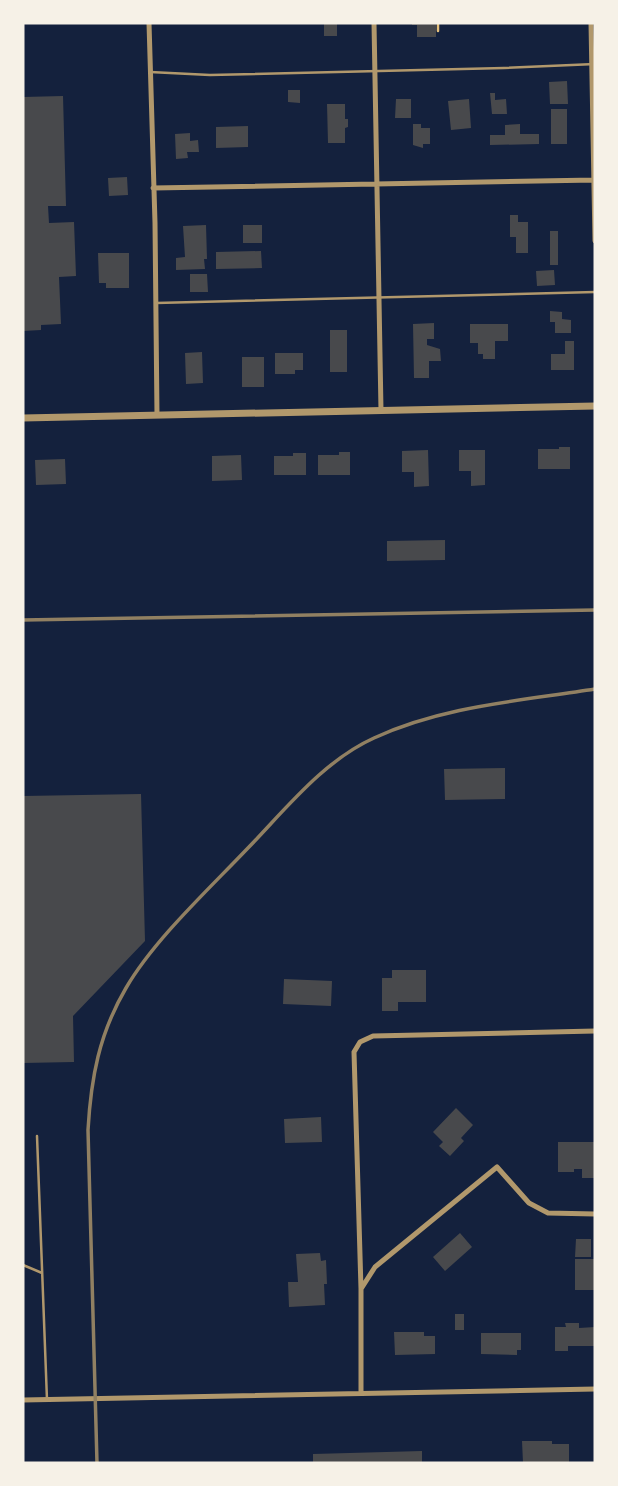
<svg xmlns="http://www.w3.org/2000/svg" width="618" height="1486" viewBox="0 0 618 1486" font-family="'Work Sans',sans-serif">
  <style>
    .building { fill: #48494c }
    .lines { fill: none; stroke-linecap: round; stroke-linejoin: round }
    .path { stroke: #e5c07b; stroke-width: 2.5 }
    .service { stroke: #b1986c; stroke-width: 2.5 }
    .minor { stroke: #b1986c; stroke-width: 5 }
    .tertiary { stroke: #b1986c; stroke-width: 7 }
    .rail { stroke: #918062; stroke-width: 3.5 }
  </style>
  <rect width="100%" height="100%" fill="#14213d"/>
  <!-- building -->
  <path class="building" d="M 324,23 L 337,23 L 337,36 L 324,36 Z
    M 412,23 L 436,23 L 436,37 L 417,37 L 417,25 L 412,25 Z
    M 567,81 L 568,104 L 550,104 L 549,82 Z
    M 288,90 L 300,90 L 300,103 L 288,102 Z
    M 490,93 L 495,93 L 495,100 L 506,99 L 507,114 L 492,114 Z
    M 63,96 L 66,206 L 48,206 L 49,223 L 74,222 L 76,276 L 59,277 L 61,324 L 41,325 L 41,330 L 23,331 L 23,97 Z
    M 396,99 L 411,99 L 411,118 L 395,118 Z
    M 469,99 L 471,128 L 451,130 L 448,101 Z
    M 327,104 L 345,104 L 345,119 L 348,119 L 348,127 L 345,128 L 345,143 L 328,143 Z
    M 551,109 L 567,109 L 567,144 L 551,144 Z
    M 413,124 L 421,124 L 421,128 L 430,128 L 430,144 L 423,144 L 423,148 L 413,145 Z
    M 520,124 L 520,134 L 539,134 L 539,144 L 490,145 L 490,135 L 505,135 L 505,125 Z
    M 248,126 L 248,147 L 216,148 L 216,127 Z
    M 190,133 L 190,141 L 198,140 L 199,152 L 187,152 L 188,158 L 176,159 L 175,134 Z
    M 127,177 L 128,195 L 109,196 L 108,178 Z
    M 510,215 L 518,215 L 518,222 L 528,222 L 528,253 L 516,253 L 516,237 L 510,237 Z
    M 206,225 L 207,259 L 204,259 L 205,269 L 176,270 L 176,258 L 185,257 L 183,226 Z
    M 243,225 L 262,225 L 262,243 L 243,243 Z
    M 550,231 L 558,231 L 558,265 L 550,265 Z
    M 261,251 L 262,268 L 216,269 L 216,252 Z
    M 98,253 L 129,253 L 129,288 L 106,288 L 106,283 L 99,283 Z
    M 554,270 L 555,285 L 537,286 L 536,271 Z
    M 190,274 L 207,274 L 208,292 L 190,292 Z
    M 550,311 L 562,312 L 562,319 L 571,320 L 571,333 L 555,333 L 555,322 L 550,322 Z
    M 434,323 L 434,339 L 427,339 L 427,345 L 440,349 L 441,361 L 429,361 L 429,378 L 414,378 L 413,324 Z
    M 470,324 L 508,324 L 508,341 L 495,341 L 495,359 L 483,359 L 483,354 L 478,354 L 478,343 L 470,343 Z
    M 330,330 L 347,330 L 347,372 L 330,372 Z
    M 565,341 L 574,341 L 574,370 L 551,370 L 551,354 L 565,354 Z
    M 202,352 L 203,383 L 186,384 L 185,353 Z
    M 275,353 L 303,353 L 303,370 L 295,370 L 295,374 L 275,374 Z
    M 242,357 L 264,357 L 264,387 L 242,387 Z
    M 559,447 L 570,447 L 570,469 L 538,469 L 538,449 L 559,449 Z
    M 428,450 L 429,486 L 414,487 L 414,472 L 402,472 L 402,451 Z
    M 459,450 L 485,450 L 485,485 L 471,486 L 471,471 L 459,471 Z
    M 339,452 L 350,452 L 350,475 L 318,475 L 318,455 L 339,455 Z
    M 293,453 L 306,453 L 306,475 L 274,475 L 274,456 L 293,456 Z
    M 241,455 L 242,480 L 212,481 L 212,456 Z
    M 65,459 L 66,484 L 36,485 L 35,460 Z
    M 445,540 L 445,560 L 387,561 L 387,541 Z
    M 505,768 L 505,799 L 445,800 L 444,769 Z
    M 141,794 L 145,941 L 73,1016 L 74,1062 L 23,1063 L 23,796 Z
    M 392,970 L 426,970 L 426,1002 L 398,1002 L 398,1011 L 382,1011 L 382,978 L 392,978 Z
    M 284,979 L 332,981 L 331,1006 L 283,1004 Z
    M 456,1108 L 473,1125 L 461,1138 L 464,1141 L 450,1156 L 439,1146 L 443,1142 L 433,1132 Z
    M 321,1117 L 322,1142 L 285,1143 L 284,1119 Z
    M 558,1142 L 595,1142 L 595,1178 L 582,1178 L 582,1169 L 574,1169 L 574,1172 L 558,1172 Z
    M 460,1233 L 472,1247 L 445,1271 L 433,1257 Z
    M 576,1239 L 591,1239 L 591,1257 L 575,1257 Z
    M 320,1253 L 321,1261 L 326,1260 L 327,1284 L 324,1284 L 325,1305 L 289,1307 L 288,1282 L 298,1282 L 296,1254 Z
    M 575,1259 L 595,1259 L 595,1290 L 575,1290 Z
    M 455,1314 L 464,1314 L 464,1330 L 455,1330 Z
    M 565,1323 L 579,1323 L 579,1328 L 595,1327 L 595,1346 L 568,1346 L 568,1351 L 555,1351 L 555,1327 L 566,1327 Z
    M 394,1332 L 424,1332 L 424,1336 L 435,1336 L 435,1354 L 395,1355 Z
    M 481,1333 L 521,1333 L 521,1350 L 517,1350 L 517,1355 L 481,1354 Z
    M 522,1441 L 552,1441 L 552,1444 L 569,1444 L 569,1463 L 523,1463 Z
    M 422,1451 L 422,1463 L 313,1463 L 313,1454 Z"/>
  <g class="lines">
    <!-- path -->
    <path class="path" d="M 438,23 L 438,31"/>
    <!-- service -->
    <path class="service" d="M 150,72 L 210,75 L 504,68 L 595,64
      M 156,303 L 595,292
      M 37,1136 L 47,1400
      M 23,1265 L 42,1273"/>
    <!-- minor -->
    <path class="minor" d="M 149,23 L 155,223 L 157,415
      M 374,23 L 381,410
      M 591,23 L 595,241
      M 153,188 L 595,180
      M 361,1289 L 354,1052 L 360,1042 L 373,1036 L 595,1031
      M 361,1393 L 361,1289 L 375,1267 L 497,1167 L 529,1203 L 548,1213 L 595,1214
      M 23,1400 L 595,1389"/>
    <!-- tertiary -->
    <path class="tertiary" d="M 23,418 L 595,406"/>
    <!-- rail -->
    <path class="rail" d="M 23,620 L 595,610
      M 97,1463 L 88,1130 C 91,1078 99,1034 126,988 C 154,940 208,890 247,849 C 285,810 323,761 374,738 C 443,706 520,701 595,689"/>
  </g>
  <!-- border -->
  <rect width="618" height="1486" fill="none" stroke="#f6f1e7" stroke-width="49"/>
</svg>
